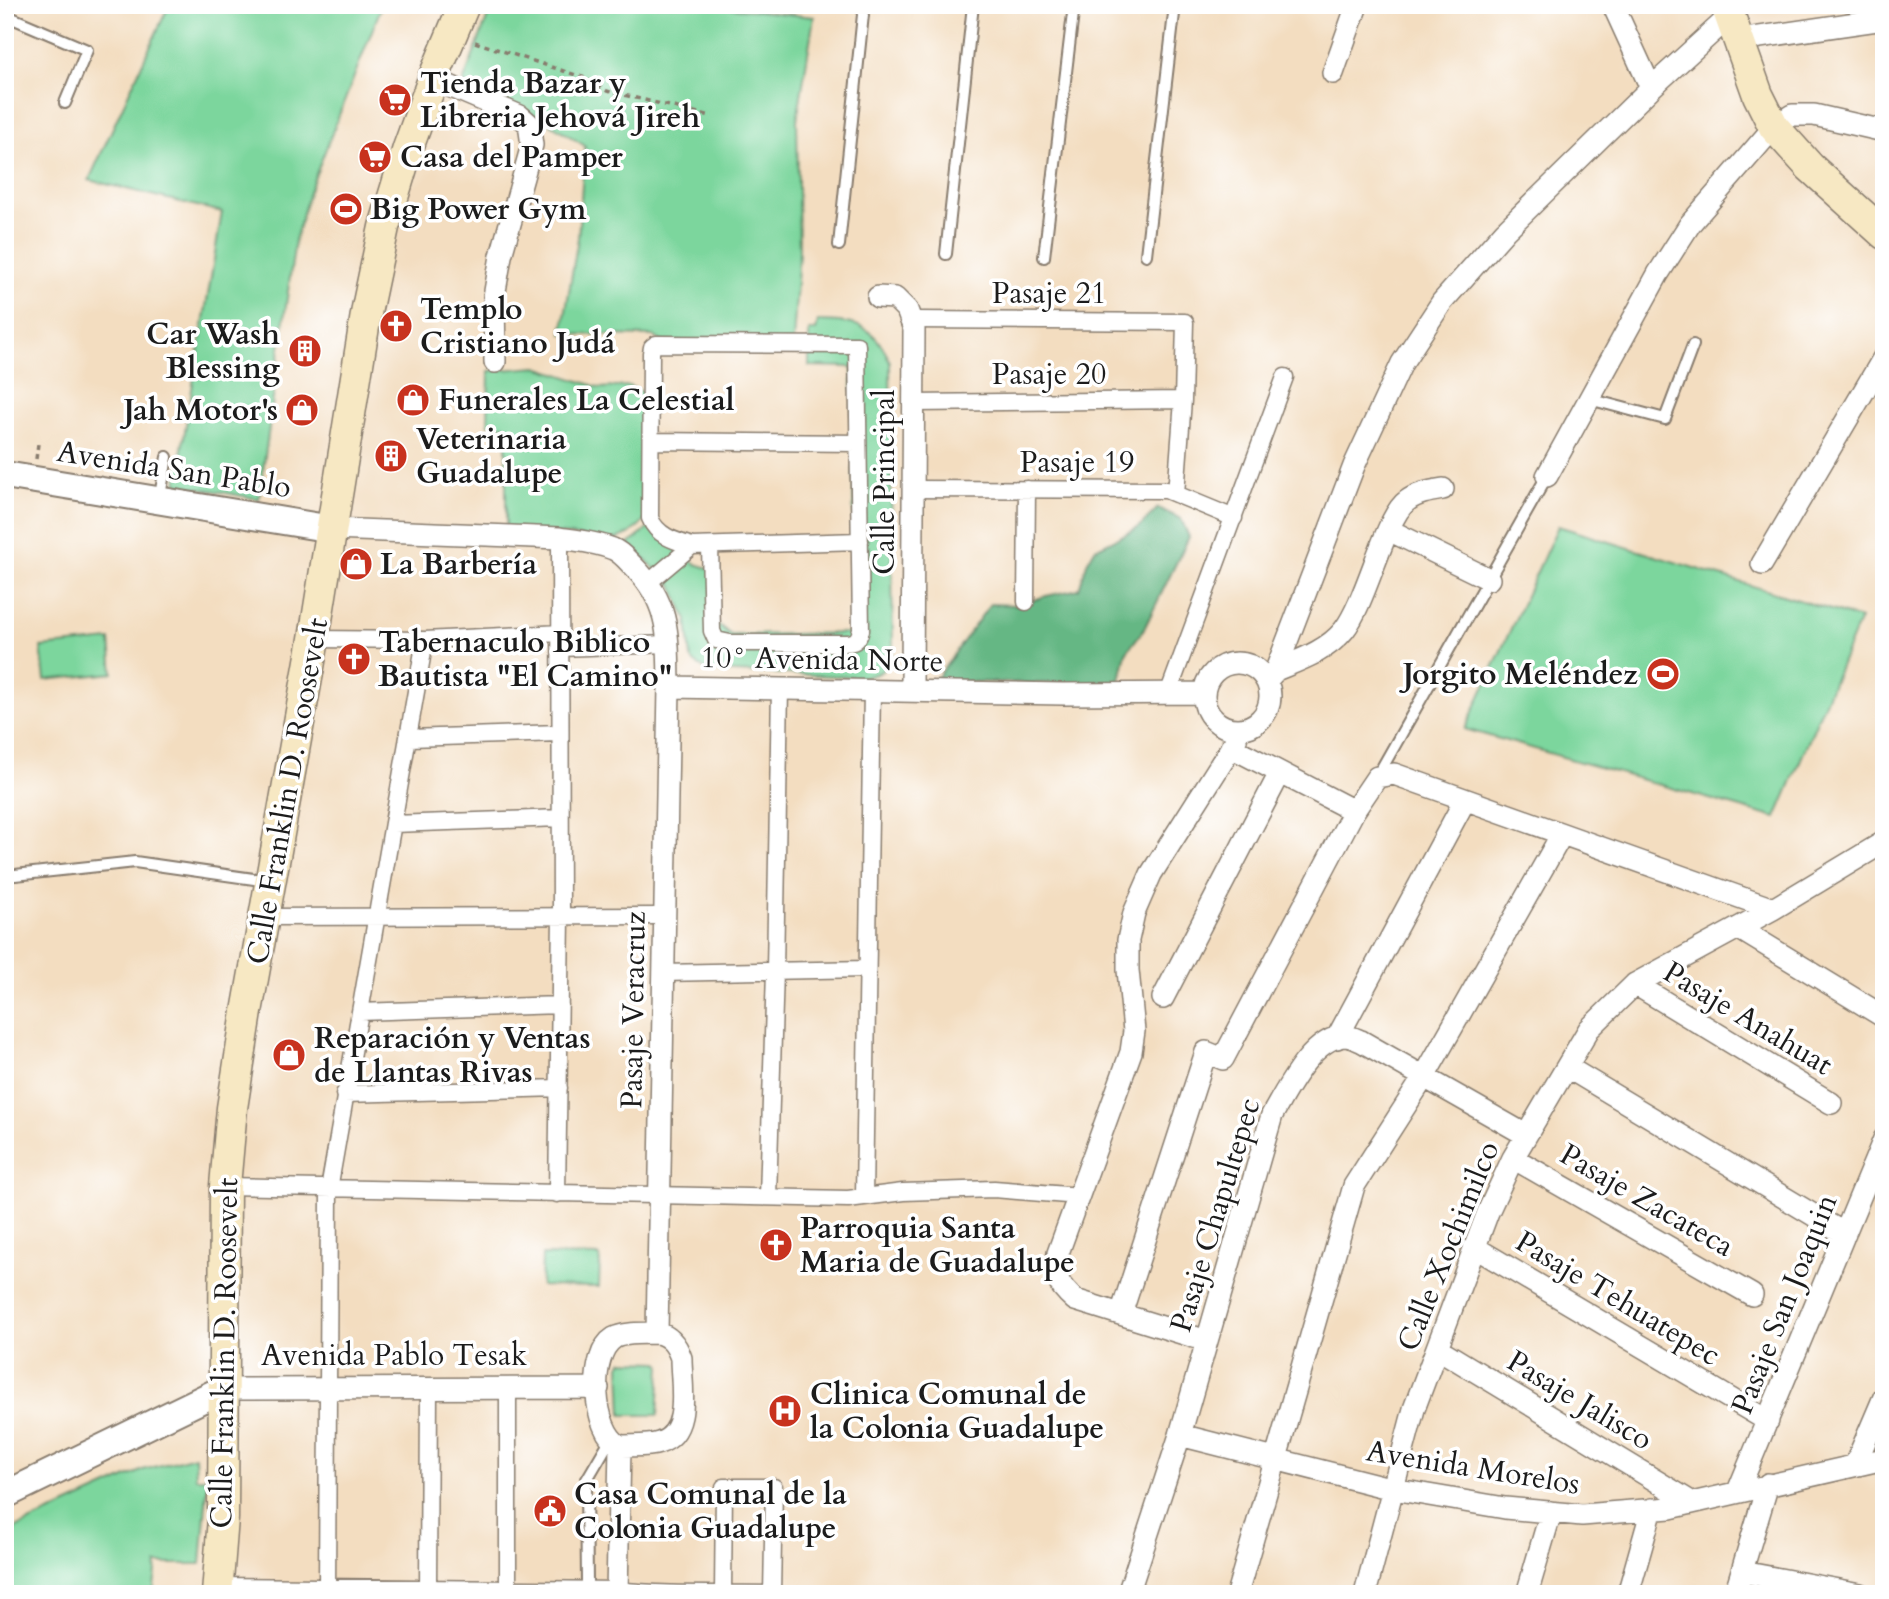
<svg xmlns="http://www.w3.org/2000/svg" width="1889" height="1599" viewBox="0 0 1889 1599" font-family="Cardo,serif">
  <style>
    .green { fill: #7cd69d; stroke: #4c795c; stroke-width: 2 }
    .forest { fill: #65b784; stroke: #406a50; stroke-width: 2 }
    .lines { fill: none; stroke-linecap: round; stroke-linejoin: round }
    .service-casing { stroke: #887c6e; stroke-width: 14 }
    .pedestrian-casing { stroke: #887c6e; stroke-width: 19 }
    .minor-casing { stroke: #887c6e; stroke-width: 24 }
    .tertiary-casing { stroke: #887c6e; stroke-width: 30 }
    .secondary-casing { stroke: #887c6e; stroke-width: 33 }
    .path { stroke: #887c6e; stroke-width: 3.5; stroke-dasharray: 5 5; stroke-linecap: butt }
    .service { stroke: #fff; stroke-width: 10 }
    .pedestrian { stroke: #fff; stroke-width: 16 }
    .minor { stroke: #fff; stroke-width: 21 }
    .tertiary { stroke: #fff; stroke-width: 26 }
    .secondary { stroke: #f7e8c3; stroke-width: 30 }
    .labels { text-anchor: middle; stroke-width: 7; stroke-linejoin: round; paint-order: stroke }
    .poi-label { font-size: 30px; font-weight: bold; fill: #1c1c1c; stroke: #fff; text-anchor: start }
    .street-label { font-size: 30px; fill: #1c1c1c; stroke: #fff }
  </style>
  <rect width="100%" height="100%" fill="#fff"/>
  <filter id="ink" filterUnits="userSpaceOnUse"><feTurbulence type="fractalNoise" baseFrequency=".0143" numOctaves="2"/><feDisplacementMap in="SourceGraphic" scale="14" xChannelSelector="R" yChannelSelector="G"/><feConvolveMatrix kernelMatrix="1 2 1 2 8 2 1 2 1" color-interpolation-filters="sRGB"/></filter>
  <filter id="wash" filterUnits="userSpaceOnUse"><feTurbulence type="fractalNoise" baseFrequency=".00686" numOctaves="4" result="noise"/><feDisplacementMap in="SourceGraphic" scale="28" xChannelSelector="R" yChannelSelector="G"/><feGaussianBlur stdDeviation="1.57" result="paint"/><feColorMatrix in="noise" values="0 0 0 0 0 0 0 0 0 0 0 0 0 0 0 0 0 1.4 0 .05"/><feComposite in="paint" operator="in"/></filter>
  <g filter="url(#wash)">
    <rect width="100%" height="100%" fill="#f3ddc0"/>
    <!-- green -->
    <path class="green" d="M 169,5 L 382,5 L 309,192 L 295,241 L 259,499 L 176,484 L 222,212 L 89,180 Z
      M 492,5 L 704,5 L 814,17 L 797,120 L 799,252 L 793,342 L 663,342 L 653,336 L 562,334 L 578,238 L 585,146 L 543,119 L 463,83 Z
      M 818,321 C 856,321 875,325 890,362 L 893,651 C 888,670 881,675 862,677 L 708,671 L 695,663 L 691,658 L 687,620 L 672,585 L 629,544 L 649,528 L 696,564 L 714,570 L 716,623 L 731,635 L 855,633 L 852,367 L 809,366 L 809,331 L 816,331 Z
      M 537,367 L 601,388 L 629,386 L 645,393 L 646,520 L 629,534 L 614,540 L 506,528 L 506,426 L 488,424 L 489,371 Z
      M 1558,526 L 1860,619 L 1776,818 L 1465,729 Z
      M 110,640 L 113,673 L 45,680 L 41,647 Z
      M 542,1255 L 600,1256 L 599,1287 L 541,1286 Z
      M 623,1361 L 659,1362 L 661,1366 L 658,1415 L 622,1415 L 620,1365 Z
      M 195,1456 L 196,1478 L 208,1478 L 201,1564 L 157,1564 L 153,1594 L 5,1594 L 5,1533 L 143,1470 Z"/>
    <!-- forest -->
    <path class="forest" d="M 1158,508 L 1181,519 L 1189,537 L 1144,629 L 1126,653 L 1119,685 L 935,681 L 990,604 L 1018,605 L 1046,596 L 1079,589 L 1087,563 L 1095,549 L 1138,528 Z"/>
  </g>
  <g filter="url(#ink)">
    <g class="lines">
      <defs>
        <path id="service" d="M 5,15 L 87,50 L 65,103
          M 839,245 L 864,5
          M 946,254 L 973,5
          M 1146,255 L 1175,5
          M 1044,257 L 1074,5
          M 1589,399 L 1665,419 L 1693,345
          M 159,501 L 167,457
          M 1378,775 L 1547,476
          M 15,875 L 135,862 L 268,881
          M 587,1583 L 586,1481 L 610,1440"/>
        <path id="pedestrian" d="M 912,320 L 1185,322 L 1183,400 L 1176,494
          M 915,403 L 1183,400
          M 651,441 L 858,443
          M 914,489 L 1166,490 L 1234,518
          M 710,546 L 712,631 L 716,640 L 730,643 L 843,643 C 854,643 858,642 861,630 L 857,345 L 656,344 L 652,347 L 651,353 L 650,518 C 657,536 675,541 692,546 L 860,541
          M 648,583 L 692,546
          M 1026,602 L 1027,489
          M 314,639 L 425,640 L 561,633
          M 561,648 L 668,644
          M 1168,694 L 1285,377
          M 410,738 L 559,733
          M 393,824 L 560,818
          M 265,917 L 664,916
          M 663,973 L 867,969
          M 360,1012 L 560,1005
          M 344,1094 L 559,1088
          M 225,1186 L 848,1199 L 903,1192 L 994,1189 L 1079,1196
          M 557,1194 L 561,917 L 560,538
          M 768,1197 L 775,971 L 780,688
          M 864,1197 L 872,689
          M 218,1586 L 617,1590 C 668,1596 721,1593 772,1594 L 774,1487 L 724,1487 L 723,1594
          M 327,1594 L 329,1189 L 425,640
          M 428,1594 L 429,1388
          M 508,1594 L 508,1388"/>
        <path id="minor" d="M 1613,5 L 1651,88
          M 1739,40 L 1884,19
          M 1333,73 L 1357,5
          M 433,79 L 520,116 L 529,124 L 532,145 L 501,256 L 494,297 L 495,362
          M 878,297 L 895,298 L 907,310 L 914,329 L 912,690
          M 1547,476 L 1658,274 L 1690,224 L 1774,127 L 1792,115 L 1814,115 L 1884,131
          M 332,529 L 560,538 C 578,541 596,542 613,549 C 621,552 628,561 634,567 C 671,604 668,638 669,687 L 657,1333
          M 1399,535 L 1489,579
          M 1762,564 L 1884,357
          M1204 696a33 33 0 1 1 66 0a33 33 0 1 1-66 0Z
          M 1276,670 C 1300,660 1327,651 1344,630 C 1367,601 1385,516 1407,501 C 1417,493 1431,491 1443,489
          M 1267,680 L 1276,670 L 1354,466 L 1402,363 L 1442,302 L 1505,231 L 1651,88 L 1730,16
          M 669,687 L 1063,694 L 1204,693
          M 1231,747 L 1354,811
          M 1738,928 L 1884,1017
          M 1635,984 L 1831,1103
          M 1163,998 L 1280,773
          M 1337,1038 L 1465,800
          M 1567,1067 L 1845,1234
          M 1513,1158 L 1752,1295
          M 1474,1247 L 1768,1421
          M 1121,1314 L 1206,1052 L 1223,1059 L 1354,811 L 1377,777 L 1394,774 L 1773,909
          M 657,1333 C 671,1336 677,1346 681,1358 C 681,1385 692,1433 659,1443 C 647,1447 632,1445 620,1446 C 592,1431 588,1354 614,1338 C 625,1332 645,1334 657,1333 Z
          M 1207,1341 L 1075,1300 C 1056,1283 1054,1277 1058,1253 L 1131,1052 L 1134,1031 L 1128,970 L 1128,940 L 1134,913 L 1151,874 L 1236,740 L 1237,729
          M 1437,1348 L 1691,1502
          M 223,1389 L 598,1388
          M 1180,1435 L 1393,1489 L 1505,1508 L 1582,1515 L 1670,1508 L 1884,1459
          M 1855,1465 L 1884,1397
          M 1738,1491 L 1884,1139
          M 1742,1572 L 1860,1594
          M 617,1594 L 620,1446
          M 1128,1594 L 1180,1435 L 1272,1115 C 1286,1091 1312,1037 1345,1036 C 1350,1036 1356,1039 1361,1041 L 1526,1135
          M 1237,1594 L 1354,1186 L 1424,1077 L 1562,834
          M 1365,1594 L 1414,1409 L 1488,1212 L 1513,1158 L 1589,1029 L 1635,984 L 1773,909 L 1884,842
          M 1527,1594 L 1551,1512
          M 1628,1594 L 1652,1509
          M 1735,1594 L 1768,1484"/>
        <path id="tertiary" d="M 5,475 L 332,529
          M 5,1495 L 223,1389"/>
        <path id="secondary" d="M 1726,5 L 1758,95 L 1774,127 L 1810,167 L 1884,234
          M 217,1594 L 223,1518 L 225,1186 L 232,1108 L 247,1012 L 314,639 L 367,308 L 384,227 L 408,148 L 433,79 L 464,5"/>
      </defs>
      <!-- service casing -->
      <use href="#service" class="service-casing"/>
      <!-- pedestrian casing -->
      <use href="#pedestrian" class="pedestrian-casing"/>
      <!-- minor casing -->
      <use href="#minor" class="minor-casing"/>
      <!-- tertiary casing -->
      <use href="#tertiary" class="tertiary-casing"/>
      <!-- secondary casing -->
      <use href="#secondary" class="secondary-casing"/>
      <!-- path -->
      <path class="path" d="M 475,42 L 585,78 L 607,91 L 711,116
        M 36,459 L 38,444"/>
      <!-- service -->
      <use href="#service" class="service"/>
      <!-- pedestrian -->
      <use href="#pedestrian" class="pedestrian"/>
      <!-- minor -->
      <use href="#minor" class="minor"/>
      <!-- tertiary -->
      <use href="#tertiary" class="tertiary"/>
      <!-- secondary -->
      <use href="#secondary" class="secondary"/>
    </g>
  </g>
  <!-- icons -->
  <defs>
    <symbol id="supermarket-disc" viewBox="-11 -11 22 22"><circle r="9.5" fill="#c8321e" stroke="#fff"/><path d="M-6-5.5h2.5l.6 2H6L4.5 2H-2.5L-4.4-4H-6ZM-1.5 3.2a1.3 1.3 0 1 0 .1 0ZM3 3.2a1.3 1.3 0 1 0 .1 0Z" fill="#fff"/></symbol>
    <symbol id="stadium-disc" viewBox="-11 -11 22 22"><circle r="9.5" fill="#c8321e" stroke="#fff"/><path d="M0-5a6.5 5 0 1 0 0 10a6.5 5 0 1 0 0-10ZM-3.5-1.8h7v3.6h-7Z" fill="#fff"/></symbol>
    <symbol id="church-disc" viewBox="-11 -11 22 22"><circle r="9.5" fill="#c8321e" stroke="#fff"/><path d="M-1.2-6h2.4v3.5h3.3v2.4h-3.3V6h-2.4V-.1h-3.3v-2.4h3.3Z" fill="#fff"/></symbol>
    <symbol id="building-disc" viewBox="-11 -11 22 22"><circle r="9.5" fill="#c8321e" stroke="#fff"/><path d="M-4-6H4V6H1V3H-1V6H-4ZM-2.5-4.3h1.7v1.8h-1.7ZM.8-4.3h1.7v1.8H.8ZM-2.5-1h1.7V.8h-1.7ZM.8-1h1.7V.8H.8Z" fill="#fff"/></symbol>
    <symbol id="shop-disc" viewBox="-11 -11 22 22"><circle r="9.5" fill="#c8321e" stroke="#fff"/><path d="M-5-2.5h2.3a2.7 3.5 0 0 1 5.4 0H5L5.5 6h-11ZM-1.5-2.5h3a1.5 2.3 0 0 0-3 0Z" fill="#fff"/></symbol>
    <symbol id="hospital-disc" viewBox="-11 -11 22 22"><circle r="9.5" fill="#c8321e" stroke="#fff"/><path d="M-5-5h3v3.5h4V-5h3V5h-3V1.5h-4V5h-3Z" fill="#fff"/></symbol>
    <symbol id="civic-disc" viewBox="-11 -11 22 22"><circle r="9.5" fill="#c8321e" stroke="#fff"/><path d="M-.6-6.5H3V-4.5H.6V-3L4-1V1h2V6H-6V1h2V-1L-.6-3ZM-1.2 2.5V6h2.4V2.5Z" fill="#fff"/></symbol>
  </defs>
  <g fill-rule="evenodd">
    <use href="#supermarket-disc" x="376" y="81" width="38" height="38"/>
    <use href="#supermarket-disc" x="356" y="138" width="38" height="38"/>
    <use href="#stadium-disc" x="327" y="190" width="38" height="38"/>
    <use href="#church-disc" x="377" y="307" width="38" height="38"/>
    <use href="#building-disc" x="286" y="332" width="38" height="38"/>
    <use href="#shop-disc" x="394" y="381" width="38" height="38"/>
    <use href="#shop-disc" x="283" y="391" width="38" height="38"/>
    <use href="#building-disc" x="372" y="437" width="38" height="38"/>
    <use href="#shop-disc" x="337" y="545" width="38" height="38"/>
    <use href="#church-disc" x="335" y="640" width="38" height="38"/>
    <use href="#stadium-disc" x="1644" y="655" width="38" height="38"/>
    <use href="#shop-disc" x="270" y="1036" width="38" height="38"/>
    <use href="#church-disc" x="757" y="1226" width="38" height="38"/>
    <use href="#hospital-disc" x="766" y="1392" width="38" height="38"/>
    <use href="#civic-disc" x="531" y="1492" width="38" height="38"/>
  </g>
  <g class="labels">
    <!-- poi labels -->
    <g class="poi-label">
      <text x="420" y="93">Tienda Bazar y<tspan x="420" dy="34">Libreria Jehová Jireh</tspan></text>
      <text x="400" y="167">Casa del Pamper</text>
      <text x="370" y="219">Big Power Gym</text>
      <text x="420" y="319">Templo<tspan x="420" dy="34">Cristiano Judá</tspan></text>
      <text x="280" y="344" text-anchor="end">Car Wash<tspan x="280" dy="34">Blessing</tspan></text>
      <text x="438" y="410">Funerales La Celestial</text>
      <text x="278" y="420" text-anchor="end">Jah Motor's</text>
      <text x="416" y="449">Veterinaria<tspan x="416" dy="34">Guadalupe</tspan></text>
      <text x="380" y="574">La Barbería</text>
      <text x="378" y="652">Tabernaculo Biblico<tspan x="378" dy="34">Bautista "El Camino"</tspan></text>
      <text x="1638" y="684" text-anchor="end">Jorgito Meléndez</text>
      <text x="314" y="1048">Reparación y Ventas<tspan x="314" dy="34">de Llantas Rivas</tspan></text>
      <text x="800" y="1238">Parroquia Santa<tspan x="800" dy="34">Maria de Guadalupe</tspan></text>
      <text x="810" y="1404">Clinica Comunal de<tspan x="810" dy="34">la Colonia Guadalupe</tspan></text>
      <text x="574" y="1504">Casa Comunal de la<tspan x="574" dy="34">Colonia Guadalupe</tspan></text>
    </g>
    <!-- street labels -->
    <g class="street-label">
      <text x="1049" y="303">Pasaje 21</text>
      <text x="1049" y="384">Pasaje 20</text>
      <text x="1077" y="472">Pasaje 19</text>
      <text transform="translate(174 469) rotate(9)" y="10">Avenida San Pablo</text>
      <text transform="translate(884 482) rotate(-90)" y="10">Calle Principal</text>
      <text transform="translate(822 659) rotate(1)" y="10">10° Avenida Norte</text>
      <text transform="translate(287 791) rotate(-80)" y="10">Calle Franklin D. Roosevelt</text>
      <text transform="translate(633 1010) rotate(-89)" y="10">Pasaje Veracruz</text>
      <text transform="translate(1748 1018) rotate(31)" y="10">Pasaje Anahuat</text>
      <text transform="translate(1647 1200) rotate(30)" y="10">Pasaje Zacateca</text>
      <text transform="translate(1215 1215) rotate(-73)" y="10">Pasaje Chapultepec</text>
      <text transform="translate(1448 1246) rotate(-68)" y="10">Calle Xochimilco</text>
      <text transform="translate(1618 1298) rotate(31)" y="10">Pasaje Tehuatepec</text>
      <text transform="translate(1784 1304) rotate(-68)" y="10">Pasaje San Joaquin</text>
      <text transform="translate(224 1353) rotate(-89)" y="10">Calle Franklin D. Roosevelt</text>
      <text x="394" y="1365">Avenida Pablo Tesak</text>
      <text transform="translate(1580 1400) rotate(31)" y="10">Pasaje Jalisco</text>
      <text transform="translate(1473 1467) rotate(9)" y="10">Avenida Morelos</text>
    </g>
  </g>
  <!-- margin -->
  <rect width="1889" height="1599" fill="none" stroke="#fff" stroke-width="28"/>
</svg>
